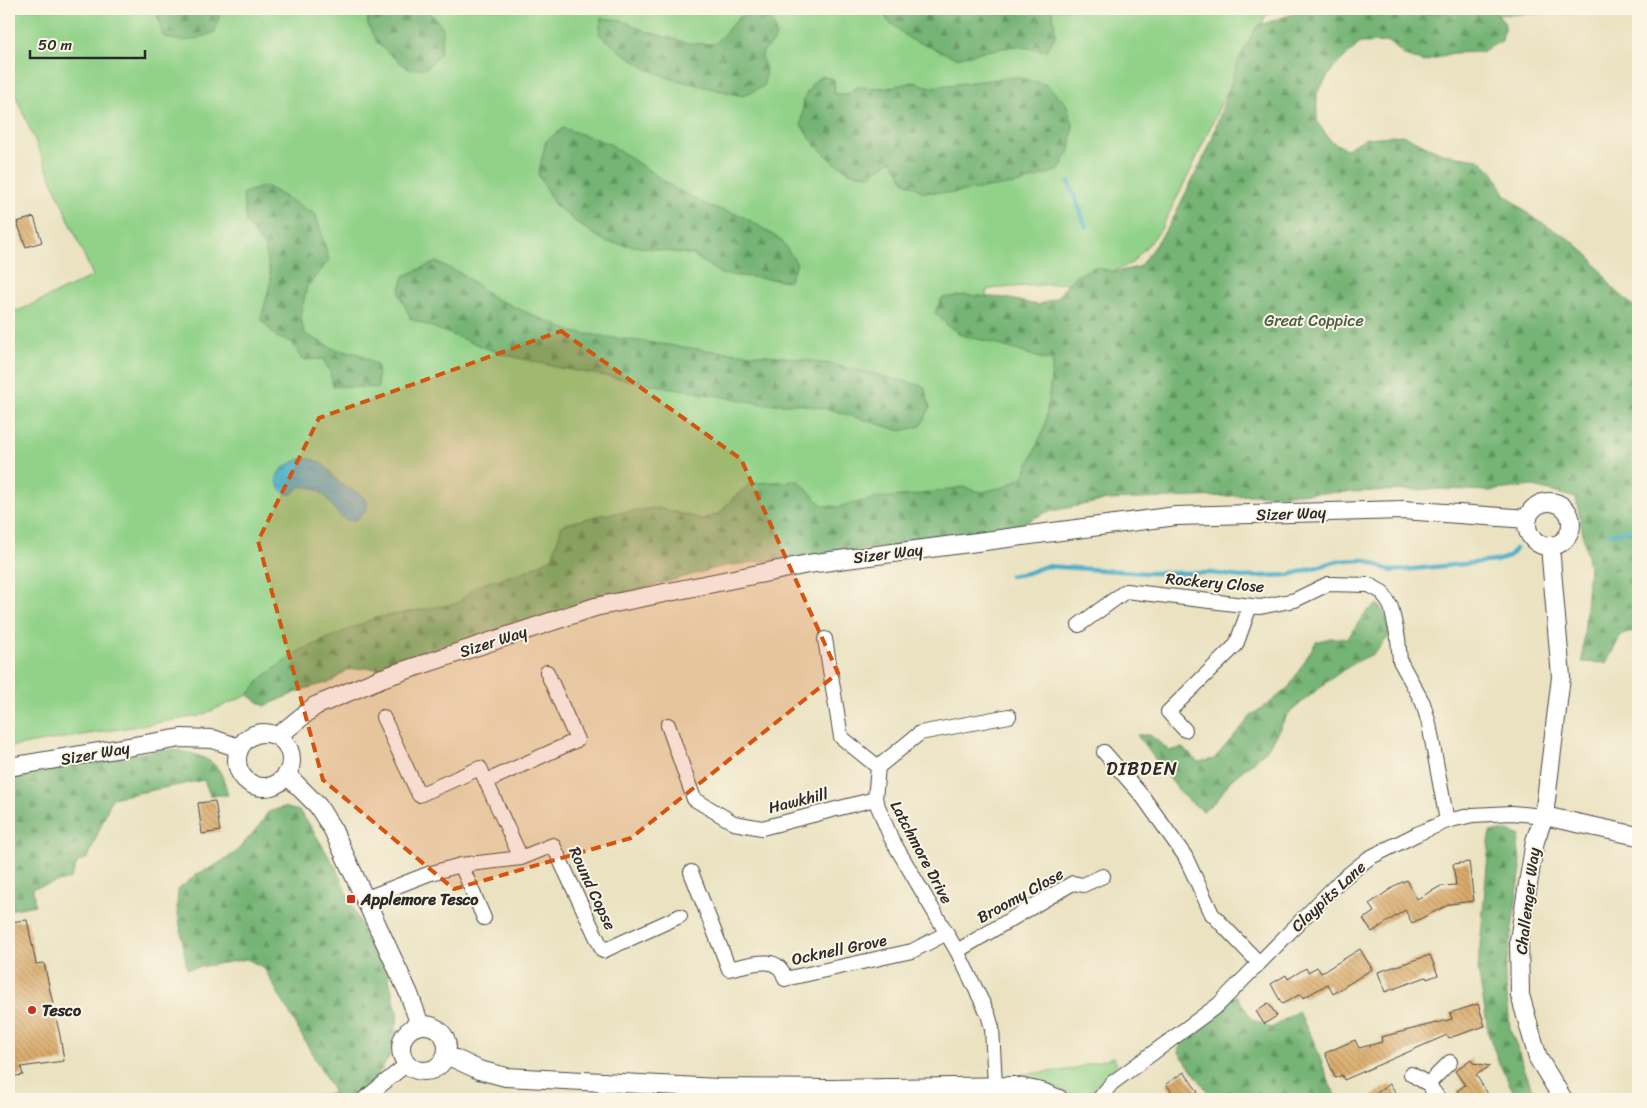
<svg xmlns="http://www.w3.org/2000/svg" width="1647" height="1108" viewBox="0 0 1647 1108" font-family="Sriracha,sans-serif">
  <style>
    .green { fill: #91d288; stroke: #5e7e5a }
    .forest { fill: url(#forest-firs); stroke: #507050 }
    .water { fill: url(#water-ripples); stroke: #3a6c7a }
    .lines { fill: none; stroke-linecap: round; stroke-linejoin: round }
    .stream { stroke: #49adc8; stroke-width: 4.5 }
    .building { fill: url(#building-back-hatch) }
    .minor-casing { stroke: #484642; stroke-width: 16 }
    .tertiary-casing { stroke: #484642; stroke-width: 20 }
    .minor { stroke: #fff; stroke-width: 14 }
    .tertiary { stroke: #fff; stroke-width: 18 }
    .marked { fill: #d5540f; fill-opacity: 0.2; stroke: #d5540f; stroke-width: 4; stroke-dasharray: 10 6; stroke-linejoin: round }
    .poi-dot { fill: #c8321e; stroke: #fcf5e5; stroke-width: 2 }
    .labels { text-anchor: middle; stroke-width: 4; stroke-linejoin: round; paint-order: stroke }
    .park-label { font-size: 16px; fill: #4a5d47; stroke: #fcf5e5 }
    .street-label { font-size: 16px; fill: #2b2b2b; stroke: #fcf5e5 }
    .poi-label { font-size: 16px; font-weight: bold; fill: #2b2b2b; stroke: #fcf5e5; text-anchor: start }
    .quarter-label { font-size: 19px; letter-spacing: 1px; fill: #2b2b2b; stroke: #fcf5e5 }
  </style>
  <defs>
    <pattern id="forest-firs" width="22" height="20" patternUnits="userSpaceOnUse" patternTransform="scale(1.25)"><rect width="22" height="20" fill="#74b474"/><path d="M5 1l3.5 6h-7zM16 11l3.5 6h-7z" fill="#5f935f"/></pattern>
    <pattern id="water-ripples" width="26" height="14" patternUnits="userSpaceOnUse" patternTransform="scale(1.25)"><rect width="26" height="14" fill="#49adc8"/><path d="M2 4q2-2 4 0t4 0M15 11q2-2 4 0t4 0" fill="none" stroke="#3d8da3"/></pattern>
    <pattern id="building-back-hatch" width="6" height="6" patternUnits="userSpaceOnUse" patternTransform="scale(1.25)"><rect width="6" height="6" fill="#daab6b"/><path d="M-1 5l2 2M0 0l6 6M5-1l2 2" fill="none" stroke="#b18b58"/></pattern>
  </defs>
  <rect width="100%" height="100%" fill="#fcf5e5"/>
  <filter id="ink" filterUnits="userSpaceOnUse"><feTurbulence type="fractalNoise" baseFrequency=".02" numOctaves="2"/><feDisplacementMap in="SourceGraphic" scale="10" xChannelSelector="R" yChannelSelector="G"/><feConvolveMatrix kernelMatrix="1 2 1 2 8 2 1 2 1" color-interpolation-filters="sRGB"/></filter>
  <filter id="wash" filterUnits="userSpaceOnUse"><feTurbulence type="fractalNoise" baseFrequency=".0096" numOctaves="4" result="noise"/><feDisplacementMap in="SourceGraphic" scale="20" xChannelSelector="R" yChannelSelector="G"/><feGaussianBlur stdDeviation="1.12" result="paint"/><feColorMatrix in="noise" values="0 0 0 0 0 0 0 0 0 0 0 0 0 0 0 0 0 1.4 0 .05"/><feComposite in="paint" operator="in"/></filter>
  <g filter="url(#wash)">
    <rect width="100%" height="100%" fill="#eae2c1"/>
    <!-- green -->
    <path class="green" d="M 14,9 L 1282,9 L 1266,15 L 1218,110 L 1191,170 L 1160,231 L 1132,263 L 1092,281 L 988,289 L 976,323 L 1095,377 L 1053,500 L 940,512 L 284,662 L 262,678 L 248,695 L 199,716 L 9,747 L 9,312 L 20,310 L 93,276 L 9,80 L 9,26 Z
      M 1387,9 L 1638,9 L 1638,11 L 1411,17 Z
      M 1113,1057 L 1117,1064 L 1092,1091 L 1086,1094 L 1075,1095 L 1024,1076 L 1024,1074 L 1068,1070 Z"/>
    <!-- forest -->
    <path class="forest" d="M 156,9 L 221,9 L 215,32 C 193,40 185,45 163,36 Z
      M 367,9 L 427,9 L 443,28 L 440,54 L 427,68 L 408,69 L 378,44 L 368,25 Z
      M 756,9 L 772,17 L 776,34 L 774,42 L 764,50 L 761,58 L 766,68 L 764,86 L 743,96 L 672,79 L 649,70 L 620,51 L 599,34 L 601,18 L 621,20 L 648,32 L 688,43 L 715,44 L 738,18 Z
      M 884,9 L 1052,9 L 1056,35 L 1046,51 L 1016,46 L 985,51 L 957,58 L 910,39 L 887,20 Z
      M 1478,9 L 1493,9 L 1505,24 L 1502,41 L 1481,52 L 1452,53 L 1424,62 L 1405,56 L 1389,42 L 1360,43 L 1334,67 L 1317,93 L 1317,122 L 1331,141 L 1346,149 L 1366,138 L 1403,135 L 1444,154 L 1479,159 L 1494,173 L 1505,194 L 1532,217 L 1571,240 L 1592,259 L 1613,288 L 1638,310 L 1638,631 L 1622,634 L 1606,663 L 1582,662 L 1589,567 L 1576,498 L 1530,486 L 1488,491 L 1443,489 L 1107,500 L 1047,512 L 1022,524 L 990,535 L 724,566 L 630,592 L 388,670 L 368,668 L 347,670 L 331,682 L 304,689 L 265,706 L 248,695 L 262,678 L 297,652 L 375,618 L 458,603 L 476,586 L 523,572 L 552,558 L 562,525 L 601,515 L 658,508 L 702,519 L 719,514 L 732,499 L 751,483 L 799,481 L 822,505 L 838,507 L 877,498 L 915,495 L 963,487 L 982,492 L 1004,487 L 1024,476 L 1045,426 L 1053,362 L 986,341 L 961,335 L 947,325 L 935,312 L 942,298 L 965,295 L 1005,298 L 1038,305 L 1056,298 L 1074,277 L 1095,267 L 1114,272 L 1139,267 L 1169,226 L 1209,147 L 1239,59 L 1257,26 L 1304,10 L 1362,13 L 1437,13 Z
      M 821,76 L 834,79 L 835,94 L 846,94 L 858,87 L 887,88 L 913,82 L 931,87 L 1015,77 L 1045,84 L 1066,103 L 1073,124 L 1070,151 L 1059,170 L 1021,183 L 952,193 L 923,192 L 904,181 L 892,160 L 870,175 L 851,173 L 834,162 L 816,146 L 801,125 L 804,98 L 813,83 Z
      M 563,128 L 610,144 L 676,189 L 709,206 L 740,215 L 756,224 L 782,241 L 797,264 L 789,281 L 721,274 L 693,255 L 606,242 L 577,223 L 554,204 L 538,174 L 546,141 Z
      M 266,186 L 316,215 L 329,260 L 307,287 L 300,317 L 305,334 L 336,350 L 359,354 L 377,365 L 378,388 L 333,386 L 330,372 L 323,359 L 302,360 L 292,342 L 276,337 L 261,319 L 271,280 L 265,248 L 246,222 L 243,193 Z
      M 436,262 L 462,274 L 494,298 L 572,332 L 713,351 L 778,356 L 830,364 L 924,386 L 930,408 L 921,426 L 901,431 L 832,410 L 799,404 L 763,404 L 560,368 L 502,354 L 411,319 L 399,293 L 404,276 Z
      M 1378,604 L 1387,618 L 1389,636 L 1375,653 L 1354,663 L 1325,683 L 1288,714 L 1267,750 L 1230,781 L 1217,800 L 1203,811 L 1183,796 L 1137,735 L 1150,735 L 1170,751 L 1182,748 L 1199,762 L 1214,759 L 1253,714 L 1271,702 L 1289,687 L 1316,642 L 1330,638 L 1348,638 L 1365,613 Z
      M 166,749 C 183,751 211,755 220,772 C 224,779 226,788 228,795 L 210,795 L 204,780 L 112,798 L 88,858 L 78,862 L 70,879 L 33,888 L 35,905 L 9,910 L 9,776 Z
      M 284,807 L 299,811 L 309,824 L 336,868 L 370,947 L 387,971 L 398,1016 L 395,1038 L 389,1057 L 369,1088 L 352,1099 L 292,1099 L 334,1093 L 264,968 L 247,959 L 187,969 L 177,907 L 178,890 L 197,874 L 211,868 L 235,853 L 259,826 L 268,812 Z
      M 1508,831 L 1520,836 L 1518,846 L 1521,868 L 1505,975 L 1510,1028 L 1530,1084 L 1540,1099 L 1517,1099 L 1499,1063 L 1489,1036 L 1478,969 L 1490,832 Z
      M 1236,995 L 1252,1019 L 1271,1028 L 1298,1011 L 1313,1040 L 1331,1087 L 1339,1099 L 1292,1099 L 1287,1093 L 1277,1099 L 1213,1099 L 1178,1051 L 1186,1033 Z"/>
    <!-- water -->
    <path class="water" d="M 300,459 C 326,457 326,471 341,484 C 348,490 359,491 364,498 C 374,511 356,523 345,520 C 325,505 334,491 301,486 L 292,494 L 285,494 C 266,476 284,466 300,459 Z"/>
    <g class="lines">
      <!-- stream -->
      <path class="stream" d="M 1069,182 L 1086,227
        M 1610,534 L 1638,528
        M 1010,576 L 1027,573 L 1046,566 L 1146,573 L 1211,573 L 1241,577 L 1289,575 L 1338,561 L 1365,560 L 1392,571 L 1495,561 L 1509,557 L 1515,549"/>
    </g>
    <g id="blocks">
      <!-- building -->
      <path class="building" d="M 34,217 L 42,242 L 26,247 L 17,222 Z
        M 215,801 L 220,831 L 202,834 L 198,803 Z
        M 1469,862 L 1474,901 L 1450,904 L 1412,923 L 1405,910 L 1372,932 L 1363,919 L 1374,912 L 1369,904 L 1398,884 L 1407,880 L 1417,899 L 1441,886 L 1456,885 L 1453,864 Z
        M 27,920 L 36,964 L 44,963 L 60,1036 L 64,1061 L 21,1067 L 23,1075 L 9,1077 L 9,922 Z
        M 1360,949 L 1372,969 L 1333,994 L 1328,984 L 1303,998 L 1301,994 L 1282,1004 L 1271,984 L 1286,975 L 1288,979 L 1306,968 L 1308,972 L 1317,967 L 1321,973 Z
        M 1430,955 L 1438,975 L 1427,979 L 1426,977 L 1385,992 L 1378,972 Z
        M 1268,1003 L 1277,1016 L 1264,1024 L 1256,1011 Z
        M 1478,1004 L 1485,1026 L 1449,1038 L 1447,1035 L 1344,1080 L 1342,1075 L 1335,1078 L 1325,1053 L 1355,1040 L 1359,1048 L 1382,1042 L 1381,1037 L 1452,1019 L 1450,1013 Z
        M 1471,1059 L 1473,1063 L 1490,1066 L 1476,1075 L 1491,1099 L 1463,1099 L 1457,1091 L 1465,1085 L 1455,1071 Z
        M 1184,1072 L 1198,1092 L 1187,1099 L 1177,1099 L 1166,1084 Z
        M 1390,1084 L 1400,1099 L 1367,1099 Z"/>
    </g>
  </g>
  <g filter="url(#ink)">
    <use href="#blocks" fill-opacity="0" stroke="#484642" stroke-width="1"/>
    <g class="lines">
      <defs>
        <path id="minor" d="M 1079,625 L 1126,591 L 1260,607 L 1295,600 L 1328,584 L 1369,585 L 1382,592 L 1391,607 L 1398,638 L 1400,661 L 1423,703 L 1429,724 L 1447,821
          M 825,639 L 841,737 L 878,767
          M 383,717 L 419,795 L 480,768 L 521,858
          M 668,725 L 694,799 L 734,823 L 762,828 L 875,799
          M 1185,730 L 1168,712 L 1236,645 L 1250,606
          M 1104,752 L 1143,797 L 1185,856 L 1212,914 L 1259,963
          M 487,781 L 577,740 L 547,672
          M 461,865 L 484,918
          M 691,872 L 729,969 C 749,965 779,952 785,979 L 912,951 L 947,933
          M 364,899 L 428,874 L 461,865 L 521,858 L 553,845 L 603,951 L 680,916
          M 957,951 L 1073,883 L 1083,885 L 1103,876
          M 1411,1074 L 1428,1084 L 1450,1062
          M 1428,1084 L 1439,1099
          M 995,1085 L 992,1028 L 988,1014 L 957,951 L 891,838 L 875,799 L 878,767 L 920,733 L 1009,716
          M 364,1099 L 407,1064
          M 1099,1099 L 1112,1083 L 1218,1005 L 1340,881 L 1369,858 L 1417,834 L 1447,821 L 1473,815 L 1512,813 L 1544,816"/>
        <path id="tertiary" d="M1527 524a22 22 0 1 1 44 0a22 22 0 1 1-44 0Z
          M 1550,546 L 1561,677 L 1544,816 L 1535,841 L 1519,940 L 1520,995 L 1538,1058 L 1563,1099
          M237 760a27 27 0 1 1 54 0a27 27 0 1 1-54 0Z
          M 278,736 L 315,706 L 382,678 L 595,607 L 808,564 L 1176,516 L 1403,510 L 1528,519
          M 9,767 L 181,738 L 213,739 L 239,748
          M 287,775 L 318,806 L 333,830 L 409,994 L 420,1025
          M 1544,816 L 1638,836
          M401 1048a23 23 0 1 1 46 0a23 23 0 1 1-46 0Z
          M 447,1055 L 479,1070 L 506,1077 L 718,1088 L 830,1089 L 1014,1086 L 1042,1092 L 1059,1099"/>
      </defs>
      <!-- minor casing -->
      <use href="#minor" class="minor-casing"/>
      <!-- tertiary casing -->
      <use href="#tertiary" class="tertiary-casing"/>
      <!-- minor -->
      <use href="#minor" class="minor"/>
      <!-- tertiary -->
      <use href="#tertiary" class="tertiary"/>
    </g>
  </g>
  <!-- marked area -->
  <path class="marked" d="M 561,331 L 741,459 L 838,673 L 631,838 L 454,889 L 323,780 L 258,541 L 319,418 Z"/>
  <!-- markers -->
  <g class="poi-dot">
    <rect x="346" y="894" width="10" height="10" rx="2.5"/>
    <circle cx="32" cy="1010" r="5"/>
  </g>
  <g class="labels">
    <!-- park labels -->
    <g class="park-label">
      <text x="1314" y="326">Great Coppice</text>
    </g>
    <!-- street labels -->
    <g class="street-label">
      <text transform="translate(1291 513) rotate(-2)" y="6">Sizer Way</text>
      <text transform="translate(888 553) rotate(-7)" y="6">Sizer Way</text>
      <text transform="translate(1215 582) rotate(5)" y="6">Rockery Close</text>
      <text transform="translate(493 641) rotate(-18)" y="6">Sizer Way</text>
      <text transform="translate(95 753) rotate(-10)" y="6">Sizer Way</text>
      <text transform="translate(798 800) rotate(-14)" y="6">Hawkhill</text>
      <text transform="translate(922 852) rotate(62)" y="6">Latchmore Drive</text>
      <text transform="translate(593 888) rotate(65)" y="6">Round Copse</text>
      <text transform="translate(1020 895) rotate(-29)" y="6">Broomy Close</text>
      <text transform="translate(1328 896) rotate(-43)" y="6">Claypits Lane</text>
      <text transform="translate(1527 901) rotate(-83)" y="6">Challenger Way</text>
      <text transform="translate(839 949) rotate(-12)" y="6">Ocknell Grove</text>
    </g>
    <!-- poi labels -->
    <g class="poi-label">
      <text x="361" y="905">Applemore Tesco</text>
      <text x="42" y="1016">Tesco</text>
    </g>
    <!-- quarter labels -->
    <g class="quarter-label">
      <text x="1142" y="775">DIBDEN</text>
    </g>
  </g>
  <!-- margin -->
  <rect width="1647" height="1108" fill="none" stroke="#fcf5e5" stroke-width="30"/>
  <!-- scale -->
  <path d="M30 50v8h115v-8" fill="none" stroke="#2b2b2b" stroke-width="2.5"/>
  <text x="38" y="50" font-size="15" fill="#2b2b2b" stroke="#fcf5e5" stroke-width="4" paint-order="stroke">50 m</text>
</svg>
